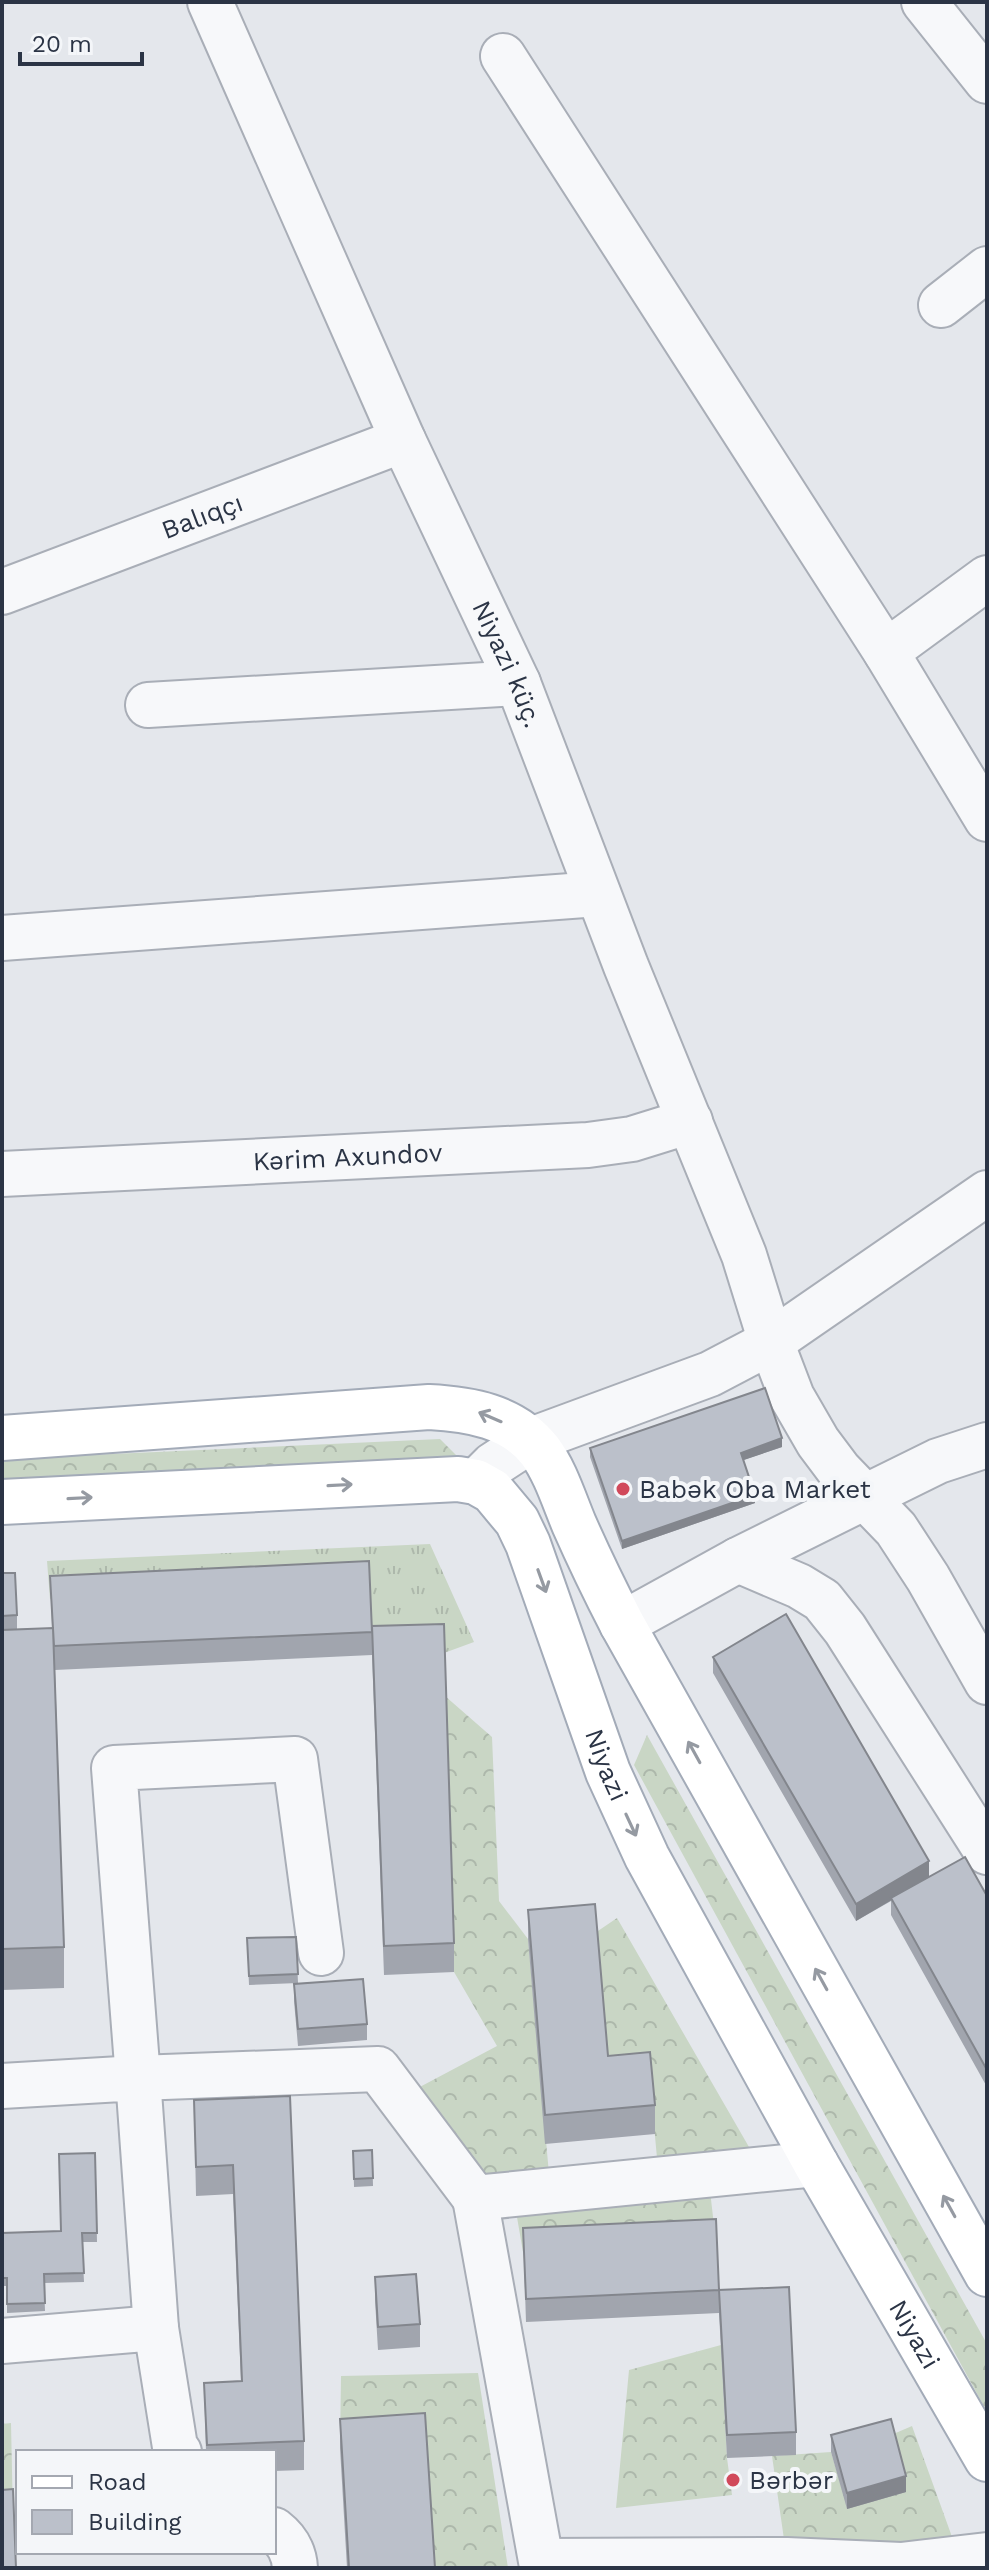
<svg xmlns="http://www.w3.org/2000/svg" width="989" height="2570" viewBox="0 0 989 2570" font-family="'Work Sans',sans-serif">
  <style>
    .grass { fill: url(#grass-tufts) }
    .forest { fill: url(#forest-crowns) }
    .lines { fill: none; stroke-linecap: round; stroke-linejoin: round }
    .minor-casing { stroke: #a9aeb7; stroke-width: 48 }
    .major-casing { stroke: #a3abb8; stroke-width: 48 }
    .minor { stroke: #f7f8fa; stroke-width: 44 }
    .major { stroke: #fff; stroke-width: 44 }
    .wall { fill: #a1a5ae }
    .shaded-wall { fill: #83868d }
    .building { fill: #bbc0ca; stroke: #83868d; stroke-width: 2 }
    .oneway { stroke: #959aa2 }
    .poi-dot { fill: #d1495b; stroke: #f4f6f9; stroke-width: 3 }
    .labels { text-anchor: middle; stroke-width: 8; stroke-linejoin: round; paint-order: stroke }
    .street-label { font-size: 26px; fill: #2b3445; stroke: #f4f6f9 }
    .poi-label { font-size: 26px; fill: #2b3445; stroke: #f4f6f9; text-anchor: start }
  </style>
  <defs>
    <pattern id="grass-tufts" width="24" height="20" patternUnits="userSpaceOnUse" patternTransform="scale(2)"><rect width="24" height="20" fill="#c9d6c5"/><path d="M3 7l-1-3M5 7V3M7 7l1-3M15 17l-1-3M17 17v-4M19 17l1-3" fill="none" stroke="#adb8ab"/></pattern>
    <pattern id="forest-crowns" width="20" height="18" patternUnits="userSpaceOnUse" patternTransform="scale(2)"><rect width="20" height="18" fill="#c9d6c5"/><path d="M2 6a3 3 0 1 1 6 0M12 15a3 3 0 1 1 6 0" fill="none" stroke="#adb8ab"/></pattern>
  </defs>
  <rect width="100%" height="100%" fill="#e4e7ec"/>
  <!-- grass -->
  <path class="grass" d="M 430,1544 L 474,1642 L 444,1653 L 372,1655 L 369,1585 L 50,1599 L 47,1561 Z"/>
  <!-- forest -->
  <path class="forest" d="M 440,1439 L 458,1457 L 2,1482 L 2,1459 Z
    M 445,1696 L 492,1737 L 499,1901 L 528,1939 L 549,2174 L 485,2182 L 416,2089 L 497,2046 L 454,1972 Z
    M 647,1735 L 987,2344 L 987,2412 L 634,1765 Z
    M 617,1918 L 749,2147 L 657,2158 L 650,2082 L 608,2085 L 595,1933 Z
    M 708,2173 L 716,2243 L 523,2252 L 513,2194 Z
    M 721,2345 L 727,2458 L 732,2495 L 616,2508 L 629,2370 Z
    M 478,2373 L 508,2568 L 433,2568 L 340,2448 L 341,2376 Z
    M 11,2423 L 13,2518 L 2,2519 L 2,2424 Z
    M 912,2426 L 960,2559 L 787,2560 L 772,2456 L 831,2452 L 848,2509 L 891,2435 Z"/>
  <g class="lines">
    <defs>
      <g id="minor">
        <path id="s1" d="M 210,2 L 403,440 L 518,683 L 626,966 L 744,1255 L 771,1342 L 792,1397 L 818,1442 L 839,1470 L 896,1529 L 928,1578 L 987,1682"/>
        <path d="M 924,2 L 987,81"/>
        <path d="M 503,56 L 886,652 L 987,819"/>
        <path d="M 941,305 L 987,269"/>
        <path id="s2" d="M 2,592 L 403,440"/>
        <path d="M 886,652 L 987,578"/>
        <path d="M 148,705 L 518,683"/>
        <path d="M 2,938 L 598,894"/>
        <path id="s3" d="M 2,1174 L 588,1145 L 632,1139 L 690,1121"/>
        <path d="M 476,1482 L 493,1465 L 531,1440 L 710,1374 L 771,1342 L 987,1193"/>
        <path d="M 738,1560 L 799,1586 L 822,1600 L 845,1629 L 987,1852"/>
        <path d="M 622,1624 L 738,1560 L 865,1497 L 938,1461 L 987,1445"/>
        <path d="M 321,1953 L 295,1759 L 114,1768 L 138,2078 L 378,2069 L 475,2198 L 816,2164"/>
        <path d="M 2,2086 L 138,2078 L 156,2328"/>
        <path d="M 475,2198 L 541,2561 L 787,2560 L 901,2565 L 987,2555"/>
        <path d="M 2,2341 L 156,2328 L 175,2447 L 179,2452"/>
        <path d="M 274,2530 C 287,2540 294,2551 295,2568"/>
      </g>
      <g id="major">
        <path d="M 2,1438 L 429,1407 C 469,1409 513,1416 540,1451 C 555,1471 564,1500 574,1524 C 589,1558 605,1591 622,1624 L 987,2274"/>
        <path id="s4" d="M 2,1502 L 458,1479 L 476,1482 L 492,1491 L 517,1521 L 528,1544 L 608,1772 L 647,1857 L 816,2164 L 987,2459"/>
      </g>
    </defs>
    <!-- minor casing -->
    <use href="#minor" class="minor-casing"/>
    <!-- major casing -->
    <use href="#major" class="major-casing"/>
    <!-- minor -->
    <use href="#minor" class="minor"/>
    <!-- major -->
    <use href="#major" class="major"/>
  </g>
  <!-- wall -->
  <path class="wall" d="M 782,1447 L 743,1460 L 755,1503 L 622,1549 L 590,1457 L 590,1448 Z
    M 2,1573 L 17,1615 L 17,1629 L 52,1628 L 50,1576 L 372,1632 L 454,1943 L 454,1972 L 384,1975 L 372,1655 L 55,1670 L 64,1947 L 64,1988 L 2,1990 Z
    M 713,1657 L 929,1877 L 987,1896 L 987,2087 L 891,1915 L 891,1901 L 856,1921 L 713,1673 Z
    M 528,1910 L 608,2056 L 655,2105 L 655,2134 L 545,2144 L 528,1939 Z
    M 296,1937 L 298,1983 L 249,1985 L 247,1938 Z
    M 294,1984 L 367,2024 L 367,2040 L 298,2046 L 294,2001 Z
    M 290,2096 L 304,2441 L 304,2470 L 274,2471 L 274,2452 L 206,2452 L 204,2383 L 241,2381 L 233,2194 L 196,2196 L 194,2100 Z
    M 372,2150 L 373,2186 L 354,2187 L 353,2151 Z
    M 95,2153 L 97,2242 L 82,2242 L 84,2282 L 44,2283 L 45,2311 L 7,2313 L 7,2286 L 2,2286 L 2,2233 L 61,2231 Z
    M 523,2228 L 719,2290 L 796,2432 L 796,2455 L 727,2458 L 719,2313 L 526,2322 Z
    M 375,2277 L 420,2324 L 420,2347 L 378,2350 L 375,2300 Z
    M 340,2419 L 435,2568 L 347,2568 L 340,2448 Z
    M 831,2435 L 906,2492 L 847,2509 L 831,2452 Z"/>
  <!-- shaded-wall -->
  <path class="shaded-wall" d="M 782,1438 L 782,1447 L 741,1461 L 741,1453 Z
    M 755,1495 L 755,1503 L 622,1549 L 622,1541 Z
    M 929,1861 L 929,1878 L 856,1921 L 856,1904 Z
    M 906,2476 L 906,2492 L 847,2509 L 847,2493 Z"/>
  <!-- building -->
  <path class="building" d="M 765,1388 L 782,1438 L 741,1453 L 755,1495 L 622,1541 L 590,1448 Z
    M 369,1561 L 372,1632 L 54,1646 L 50,1576 Z
    M 2,1573 L 15,1573 L 17,1615 L 2,1616 Z
    M 786,1614 L 929,1861 L 856,1904 L 713,1657 Z
    M 444,1624 L 454,1943 L 384,1946 L 372,1626 Z
    M 53,1628 L 64,1947 L 2,1949 L 2,1630 Z
    M 965,1857 L 987,1896 L 987,2070 L 891,1898 Z
    M 595,1904 L 608,2056 L 650,2052 L 655,2105 L 545,2115 L 528,1910 Z
    M 296,1937 L 298,1974 L 249,1976 L 247,1938 Z
    M 363,1979 L 367,2024 L 298,2029 L 294,1984 Z
    M 290,2096 L 304,2441 L 207,2445 L 204,2383 L 242,2381 L 233,2165 L 196,2167 L 194,2100 Z
    M 372,2150 L 373,2178 L 354,2179 L 353,2151 Z
    M 95,2153 L 97,2233 L 82,2233 L 84,2273 L 44,2274 L 45,2303 L 7,2304 L 7,2278 L 2,2278 L 2,2233 L 61,2231 L 59,2154 Z
    M 716,2219 L 719,2290 L 526,2299 L 523,2228 Z
    M 416,2274 L 420,2324 L 378,2327 L 375,2277 Z
    M 789,2287 L 796,2432 L 727,2435 L 719,2290 Z
    M 425,2413 L 435,2568 L 349,2568 L 340,2419 Z
    M 891,2419 L 906,2476 L 847,2493 L 831,2435 Z
    M 13,2489 L 16,2568 L 2,2568 L 2,2490 Z"/>
  <!-- one-way arrows -->
  <defs><path id="oneway-shaft" d="M-6 0H5M1.5-3L5.5 0L1.5 3" fill="none" stroke-width="1.6" stroke-linecap="round" stroke-linejoin="round" transform="scale(2)"/></defs>
  <g class="oneway">
    <use href="#oneway-shaft" transform="translate(490 1417) rotate(-157)"/>
    <use href="#oneway-shaft" transform="translate(340 1485) rotate(-3)"/>
    <use href="#oneway-shaft" transform="translate(80 1498) rotate(-3)"/>
    <use href="#oneway-shaft" transform="translate(542 1581) rotate(70)"/>
    <use href="#oneway-shaft" transform="translate(694 1752) rotate(-119)"/>
    <use href="#oneway-shaft" transform="translate(631 1825) rotate(65)"/>
    <use href="#oneway-shaft" transform="translate(821 1979) rotate(-119)"/>
    <use href="#oneway-shaft" transform="translate(949 2206) rotate(-119)"/>
  </g>
  <!-- markers -->
  <g class="poi-dot">
    <circle cx="623" cy="1489" r="8"/>
    <circle cx="733" cy="2480" r="8"/>
  </g>
  <g class="labels">
    <!-- street labels -->
    <g class="street-label">
      <text dy="9" stroke="none"><textPath href="#s2" startOffset="214">Balıqçı</textPath></text>
      <text dy="9" stroke="none"><textPath href="#s1" startOffset="726">Niyazi küç.</textPath></text>
      <text dy="9" stroke="none"><textPath href="#s3" startOffset="346">Kərim Axundov</textPath></text>
      <text dy="9" stroke="none"><textPath href="#s4" startOffset="792">Niyazi</textPath></text>
      <text dy="9" stroke="none"><textPath href="#s4" startOffset="1440">Niyazi</textPath></text>
    </g>
    <!-- poi labels -->
    <g class="poi-label">
      <text x="639" y="1498">Babək Oba Market</text>
      <text x="749" y="2489">Bərbər</text>
    </g>
  </g>
  <!-- border -->
  <rect width="989" height="2570" fill="none" stroke="#2b3445" stroke-width="8"/>
  <!-- legend -->
  <rect x="16" y="2450" width="260" height="104" fill="#f4f6f9" stroke="#a4a8b1" stroke-width="2"/>
  <rect x="32" y="2476" width="40" height="12" fill="#ffffff" stroke="#a4a8b1" stroke-width="2"/>
  <text x="88" y="2490" font-size="24" fill="#2b3445">Road</text>
  <rect x="32" y="2510" width="40" height="24" fill="#bbc0ca" stroke="#a4a8b1" stroke-width="2"/>
  <text x="88" y="2530" font-size="24" fill="#2b3445">Building</text>
  <!-- scale -->
  <path d="M20 52v12h122v-12" fill="none" stroke="#2b3445" stroke-width="4"/>
  <text x="32" y="52" font-size="24" fill="#2b3445" stroke="#f4f6f9" stroke-width="6" paint-order="stroke">20 m</text>
</svg>
